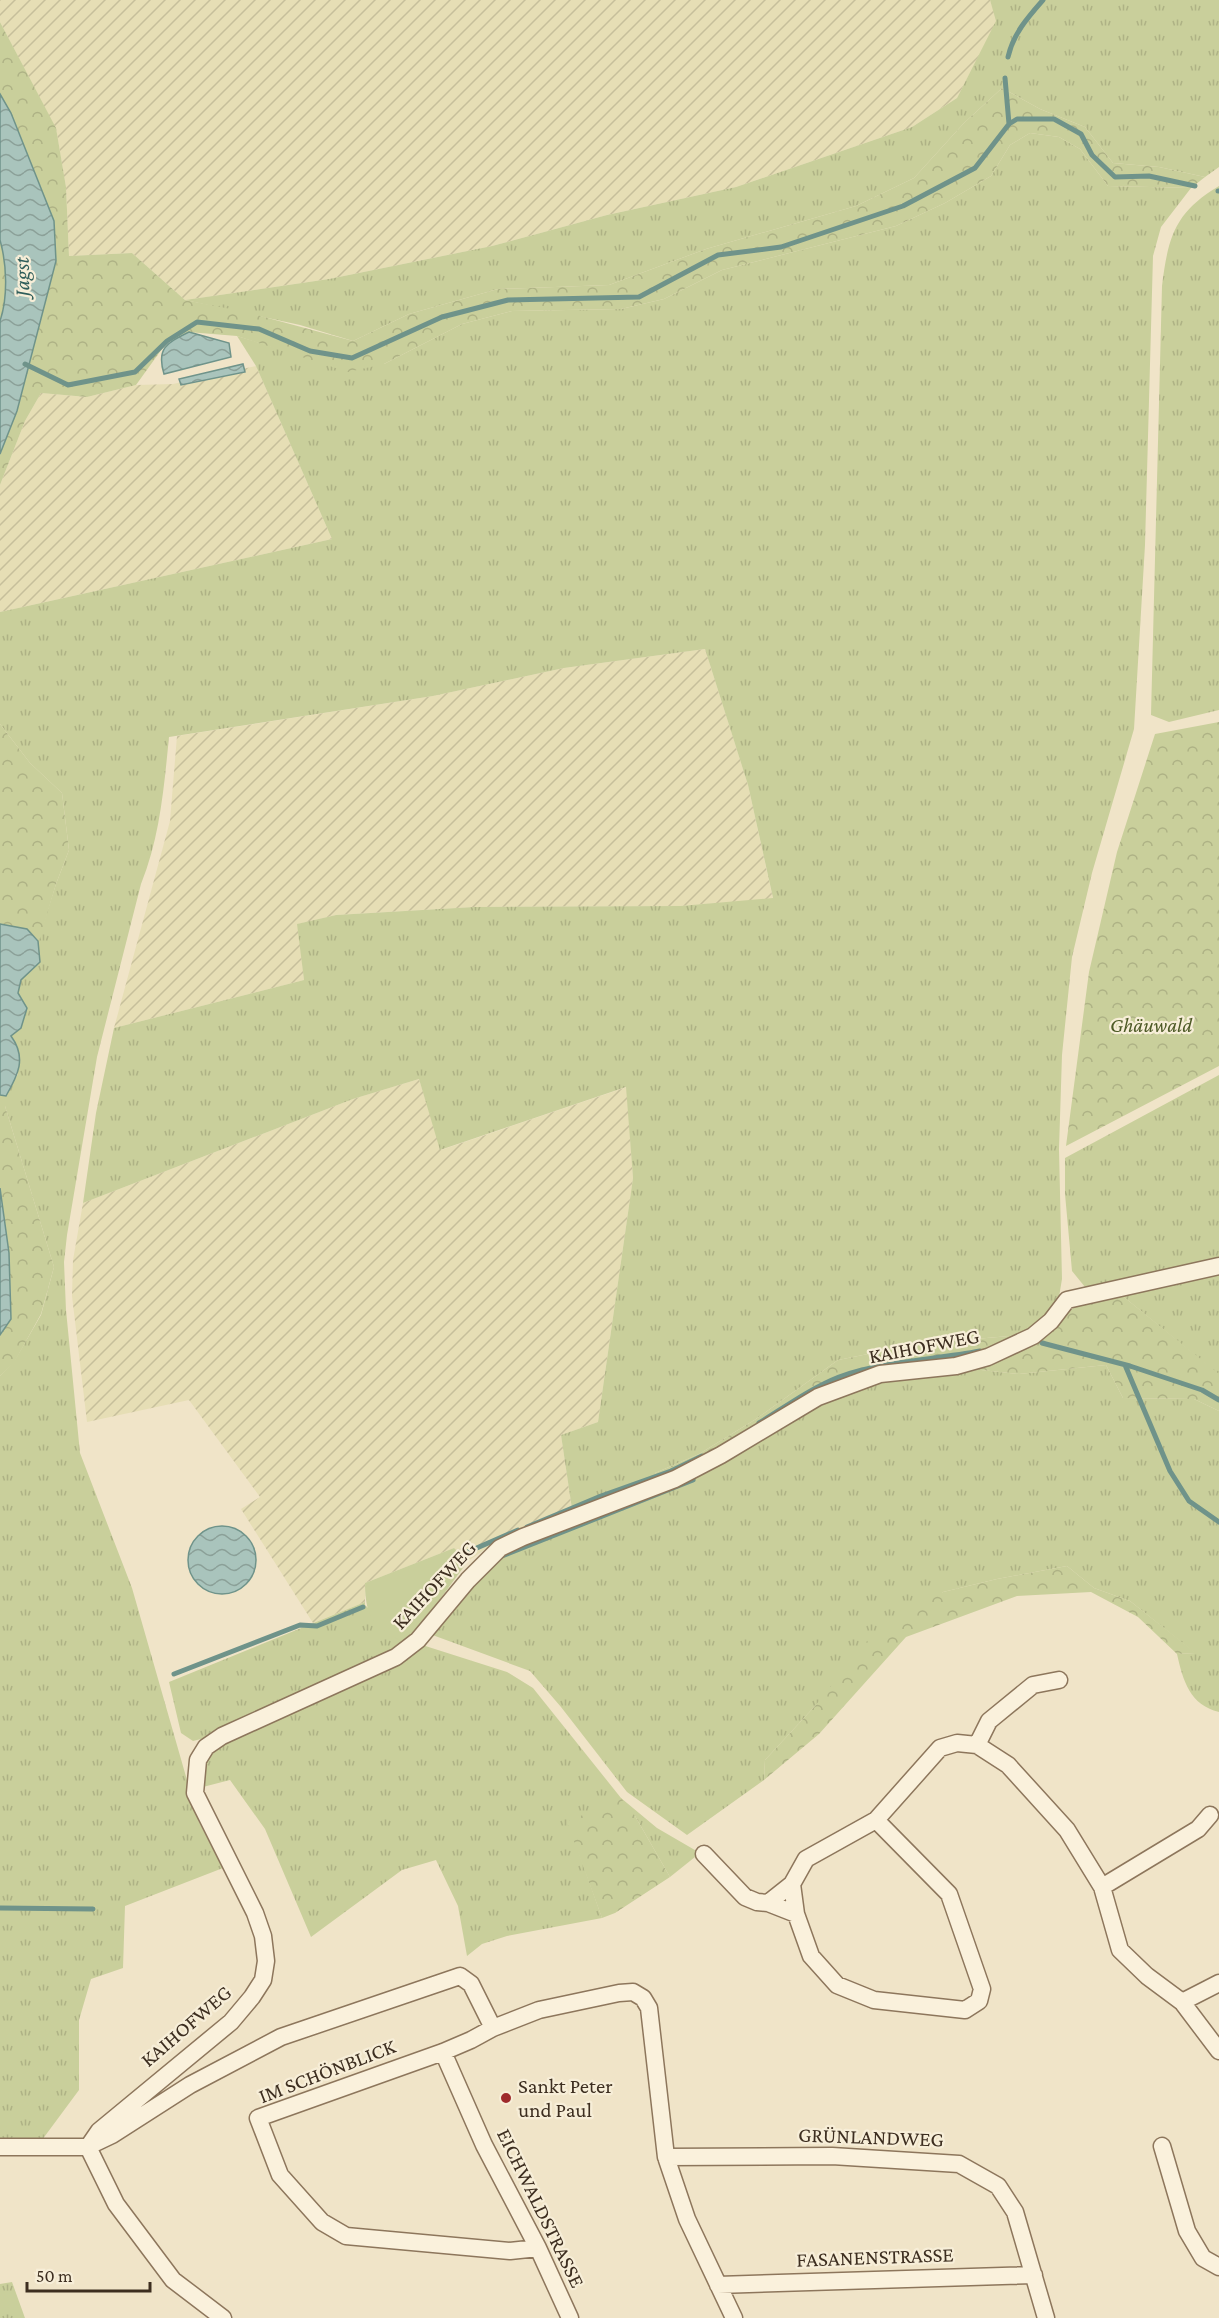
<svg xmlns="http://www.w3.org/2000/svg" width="1219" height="2318" viewBox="0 0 1219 2318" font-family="'Crimson Pro',serif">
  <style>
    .farmland { fill: url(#farmland-furrows) }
    .grass { fill: url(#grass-tufts) }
    .forest { fill: url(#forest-crowns) }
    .green { fill: #c9cf9b }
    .water { fill: url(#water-waves); stroke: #6f938a; stroke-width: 1.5 }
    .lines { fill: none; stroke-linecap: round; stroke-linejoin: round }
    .stream { stroke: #6f938a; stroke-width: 5 }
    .minor-casing { stroke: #8d765c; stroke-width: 19 }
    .minor { stroke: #faf1dc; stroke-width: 16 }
    .poi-dot { fill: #9e2a2b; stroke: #f7eed8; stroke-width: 2 }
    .labels { text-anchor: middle; stroke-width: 4.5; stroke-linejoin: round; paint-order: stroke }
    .park-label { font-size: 21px; font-style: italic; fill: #4d5a26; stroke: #f7eed8 }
    .street-label { font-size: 21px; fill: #3d2e20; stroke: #f7eed8 }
    .poi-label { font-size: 21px; fill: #3d2e20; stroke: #f7eed8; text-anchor: start }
    .water-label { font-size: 22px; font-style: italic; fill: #2f5d5a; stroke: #f7eed8 }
  </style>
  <defs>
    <pattern id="farmland-furrows" width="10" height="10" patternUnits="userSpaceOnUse" patternTransform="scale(1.5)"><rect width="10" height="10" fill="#e6deb5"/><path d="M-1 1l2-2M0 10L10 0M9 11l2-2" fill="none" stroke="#c6bf9b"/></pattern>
    <pattern id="grass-tufts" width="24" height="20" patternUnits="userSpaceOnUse" patternTransform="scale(1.5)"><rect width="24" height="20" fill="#c9cf9b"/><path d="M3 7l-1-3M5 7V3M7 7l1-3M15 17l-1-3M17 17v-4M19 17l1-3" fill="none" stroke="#aeb285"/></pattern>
    <pattern id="forest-crowns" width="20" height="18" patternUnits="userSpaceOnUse" patternTransform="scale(1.5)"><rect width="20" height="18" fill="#c9cf9b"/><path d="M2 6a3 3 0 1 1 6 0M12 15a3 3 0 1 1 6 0" fill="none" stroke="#aeb285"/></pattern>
    <pattern id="water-waves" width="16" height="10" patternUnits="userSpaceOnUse" patternTransform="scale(1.5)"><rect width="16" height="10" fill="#a9c4bc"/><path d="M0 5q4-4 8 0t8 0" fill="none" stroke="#8ba098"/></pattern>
  </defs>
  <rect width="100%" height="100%" fill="#f0e4c8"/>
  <!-- farmland -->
  <path class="farmland" d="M 0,0 L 990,0 L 997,21 L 957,98 L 912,127 L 736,187 L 607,215 L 492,246 L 329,279 L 185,300 L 132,253 L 69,256 L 66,187 L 56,129 L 0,22 Z
    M 256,366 L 332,539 L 0,612 L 0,485 L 25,421 L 41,393 L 87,397 L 136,385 L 173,384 Z
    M 705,649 L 748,785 L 773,899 L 680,906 L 474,907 L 336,915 L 298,924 L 304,980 L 114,1028 L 170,821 L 177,736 L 433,696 L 564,668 Z
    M 419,1079 L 441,1150 L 627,1087 L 633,1178 L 598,1422 L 561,1435 L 572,1509 L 493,1544 L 468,1561 L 454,1548 L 365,1583 L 365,1602 L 313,1623 L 241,1509 L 260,1497 L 189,1400 L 87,1422 L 72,1296 L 73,1260 L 83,1203 L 353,1099 Z"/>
  <!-- grass -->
  <path class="grass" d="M 990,0 L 1219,0 L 1219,167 L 1205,177 L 1159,167 L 1113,163 L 1085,127 L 1040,109 L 1002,88 L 964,123 L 914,178 L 856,206 L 706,249 L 609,285 L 498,289 L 409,314 L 353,341 L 300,325 L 185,300 L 329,279 L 492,246 L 607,215 L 736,187 L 912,127 L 957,98 L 996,21 Z
    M 1030,133 L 1059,137 L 1080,149 L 1108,186 L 1191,188 L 1161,227 L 1153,256 L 1145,545 L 1134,729 L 1092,873 L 1072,957 L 1062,1055 L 1059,1149 L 1062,1279 L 1059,1297 L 1048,1315 L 1021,1335 L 918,1344 L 838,1360 L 756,1419 L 699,1454 L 655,1473 L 657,1479 L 572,1509 L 561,1435 L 598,1422 L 633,1178 L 626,1087 L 440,1150 L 419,1079 L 353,1099 L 83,1203 L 96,1113 L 114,1028 L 304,980 L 297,924 L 336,915 L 474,907 L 680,906 L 773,898 L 748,785 L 705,649 L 564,668 L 433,696 L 169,737 C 164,787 160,837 141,884 L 97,1057 L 67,1235 L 64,1262 L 66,1310 L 80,1453 L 132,1588 L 199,1822 L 223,1868 L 125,1906 L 123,1968 L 91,1979 L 79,2020 L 79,2090 L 42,2140 L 0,2139 L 0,1376 L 15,1360 L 41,1315 L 54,1267 L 5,1106 L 5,1096 L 18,1074 L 11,1036 L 18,993 L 21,980 L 39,962 L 38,941 L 56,884 L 69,850 L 62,793 L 30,763 L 0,724 L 0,612 L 332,539 L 256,366 L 237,336 L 273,347 L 384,364 L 462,324 L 512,311 L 621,309 L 664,299 L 722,270 L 896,226 L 945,203 L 991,176 L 1010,145 Z
    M 1219,186 L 1219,710 L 1169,722 L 1151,715 L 1162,286 C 1168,237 1175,212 1219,186 Z
    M 1219,1075 L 1219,1261 L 1085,1287 L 1072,1271 L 1065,1194 L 1065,1158 Z
    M 1219,1271 L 1219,1375 L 1119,1293 Z
    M 1106,1365 L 1123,1398 L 1194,1399 L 1219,1411 L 1219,1712 C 1190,1705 1183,1681 1177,1654 L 1195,1653 L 1130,1601 L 1094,1588 L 1067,1566 L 997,1579 L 943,1592 L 815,1706 L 765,1760 L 764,1780 L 687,1835 L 627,1792 L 561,1707 L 530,1671 L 427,1633 L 506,1548 L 677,1482 L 827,1397 L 873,1381 L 963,1368 L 1019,1374 Z
    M 365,1602 L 365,1605 L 405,1643 L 379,1658 L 213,1736 L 193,1741 L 181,1733 L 169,1682 Z
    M 416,1643 L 507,1672 L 533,1688 L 621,1798 L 657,1828 L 700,1853 L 670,1877 L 635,1816 L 568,1822 L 602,1918 L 507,1936 L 482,1944 L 467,1956 L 458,1906 L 436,1860 L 402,1870 L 311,1937 L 265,1829 L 230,1780 L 199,1788 L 207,1752 Z
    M 12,2282 L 25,2318 L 0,2318 L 0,2284 Z"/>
  <!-- forest -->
  <path class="forest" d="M 0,22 L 56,128 L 66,187 L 69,256 L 132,253 L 185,300 L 246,312 L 353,341 L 409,314 L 498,289 L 609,285 L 706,249 L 856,206 L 914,178 L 964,123 L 1002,88 L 1040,109 L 1085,127 L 1113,163 L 1159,167 L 1205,177 L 1191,188 L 1108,186 L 1080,149 L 1059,137 L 1030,133 L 1010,145 L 991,176 L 945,203 L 896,226 L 722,270 L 664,299 L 621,309 L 512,311 L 462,324 L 384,364 L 348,372 L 237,336 L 188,332 L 167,342 L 136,385 L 87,397 L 41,393 L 25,421 L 0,485 L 0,454 L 17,411 L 56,261 L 54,221 L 11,113 L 0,94 Z
    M 0,240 C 7,265 8,297 0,321 Z
    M 1219,722 L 1219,1066 L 1066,1146 L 1089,972 L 1117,852 L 1155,734 Z
    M 0,724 L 30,763 L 62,793 L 69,850 L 56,884 L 39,941 L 27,929 L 0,924 Z
    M 0,1095 L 5,1096 L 5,1106 L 54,1267 L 41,1314 L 15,1361 L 0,1376 L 0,1335 L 11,1319 L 9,1253 L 0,1188 Z
    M 1119,1293 L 1219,1374 L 1219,1411 L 1194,1399 L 1123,1398 L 1106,1365 L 1019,1374 L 963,1368 L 1054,1323 L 1080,1303 Z
    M 1021,1335 L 975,1355 L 889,1367 L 847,1376 L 819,1390 L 724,1447 L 657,1479 L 655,1473 L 699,1454 L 756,1419 L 838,1360 L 918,1344 Z
    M 1067,1566 L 1094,1588 L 1130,1601 L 1196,1653 L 1177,1654 L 1138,1617 L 1091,1592 L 1017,1596 L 906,1637 L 819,1734 L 764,1780 L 765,1760 L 815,1706 L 866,1642 L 903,1614 L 943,1592 L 997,1579 Z
    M 621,1798 L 635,1816 L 670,1877 L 615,1913 L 602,1918 L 567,1822 Z"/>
  <!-- green -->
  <path class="green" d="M 454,1548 L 468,1561 L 419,1628 L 405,1643 C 375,1628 365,1619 365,1583 Z"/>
  <!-- water -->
  <path class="water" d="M 0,94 L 11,113 L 54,221 L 56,261 L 17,411 L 0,454 L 0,321 C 8,297 7,265 0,240 Z
    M 189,332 L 229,343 L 231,357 L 164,374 C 156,348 167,343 189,332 Z
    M 243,364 L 245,372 L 181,385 L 179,379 Z
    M 0,924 L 27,929 L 38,941 L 40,962 L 21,980 L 18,993 L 27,1008 L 21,1028 L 11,1036 C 27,1058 18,1075 6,1096 L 0,1095 Z
    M 0,1188 L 9,1253 L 11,1319 L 0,1335 Z
    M188 1560a34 34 0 1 1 68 0a34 34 0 1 1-68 0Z"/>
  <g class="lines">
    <!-- stream -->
    <path class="stream" d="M 1008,57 C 1013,34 1028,17 1043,0
      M 1005,78 L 1009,124
      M 1218,191 L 1219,191
      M 25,364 L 68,385 L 135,372 L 167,341 L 197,322 L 259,329 L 310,351 L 352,358 L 442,317 L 508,300 L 639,297 L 718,255 L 781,247 L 903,206 L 975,168 L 1009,124 L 1017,119 L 1054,119 L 1081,134 L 1092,155 L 1115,177 L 1149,176 L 1195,186
      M 1042,1343 L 1130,1366 L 1202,1390 L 1219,1400
      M 1125,1365 L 1170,1471 L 1189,1501 L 1219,1522
      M 759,1423 C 785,1407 811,1388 839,1377 C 884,1361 933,1360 980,1351
      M 527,1527 L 601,1496 L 671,1471 L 702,1456
      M 463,1554 L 518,1530
      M 502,1556 L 693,1480
      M 174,1674 L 300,1625 L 317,1626 L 363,1607
      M 0,1908 L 93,1909"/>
    <defs>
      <path id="minor" d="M 977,1745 L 989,1721 L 1033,1685 L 1059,1680
        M 704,1854 L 745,1897 L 757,1902 L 768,1903
        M 792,1884 L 796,1914 L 811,1956 L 837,1985 L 874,2000 L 965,2010 L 979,2001 L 982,1989 L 949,1894 L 876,1820
        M 1102,1887 L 1198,1829 L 1210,1815
        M 796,1914 L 768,1903 L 792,1884 L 806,1859 L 876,1820 L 940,1748 L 957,1743 L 977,1745 L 1008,1765 L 1067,1830 L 1102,1887 L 1120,1950 L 1147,1976 L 1182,2002 L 1219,2051
        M 1182,2002 L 1219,1983
        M 443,2052 L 484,2145 L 538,2248 L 570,2318
        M 91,2145 L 112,2135 L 190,2085 L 281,2037 L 460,1976 L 471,1984 L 493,2028
        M 1162,2146 L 1187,2231 L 1203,2258 L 1219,2267
        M 0,2147 L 88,2147 L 116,2204 L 173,2280 L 223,2318
        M 88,2147 L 99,2131 L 231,2022 L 252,1997 L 263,1980 L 266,1961 L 263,1936 L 255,1913 L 195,1793 L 198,1760 L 206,1747 L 222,1736 L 396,1657 L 418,1640 L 468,1580 L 500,1548 L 523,1537 L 675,1479 L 721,1455 L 818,1397 L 880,1374 L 956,1366 L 988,1357 L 1033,1336 L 1051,1321 L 1067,1300 L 1219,1266
        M 666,2157 L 832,2156 L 959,2164 L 998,2186 L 1015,2212 L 1046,2318
        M 538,2248 L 510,2251 L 346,2236 L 322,2222 L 280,2175 L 258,2118 L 443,2052 L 471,2040 L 493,2028 L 539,2010 L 619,1993 L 633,1992 L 643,1998 L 649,2008 L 666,2157 L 687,2219 L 734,2318
        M 718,2285 L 1034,2275"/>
    </defs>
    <!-- minor casing -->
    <use href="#minor" class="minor-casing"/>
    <!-- minor -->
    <use href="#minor" class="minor"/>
  </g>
  <!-- markers -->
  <circle class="poi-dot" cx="506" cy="2098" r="6"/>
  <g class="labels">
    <!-- park labels -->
    <g class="park-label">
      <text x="1151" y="1032">Ghäuwald</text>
    </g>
    <!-- street labels -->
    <g class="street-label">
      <text transform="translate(924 1346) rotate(-11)" y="7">KAIHOFWEG</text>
      <text transform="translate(434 1585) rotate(-47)" y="7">KAIHOFWEG</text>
      <text transform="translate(186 2026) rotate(-41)" y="7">KAIHOFWEG</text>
      <text transform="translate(327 2071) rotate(-21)" y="7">IM SCHÖNBLICK</text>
      <text transform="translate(871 2137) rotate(2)" y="7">GRÜNLANDWEG</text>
      <text transform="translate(541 2208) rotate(64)" y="7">EICHWALDSTRASSE</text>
      <text transform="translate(875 2257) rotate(-2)" y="7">FASANENSTRASSE</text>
    </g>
    <!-- poi labels -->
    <g class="poi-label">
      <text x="518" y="2093">Sankt Peter<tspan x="518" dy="24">und Paul</tspan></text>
    </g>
    <!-- water labels -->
    <g class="water-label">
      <text transform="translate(21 277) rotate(-91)" y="8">Jagst</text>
    </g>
  </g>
  <!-- scale -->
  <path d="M27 2282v9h123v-9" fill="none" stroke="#3d2e20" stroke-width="3"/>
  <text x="36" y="2282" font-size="18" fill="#3d2e20" stroke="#f7eed8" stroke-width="4.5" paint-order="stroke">50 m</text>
</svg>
